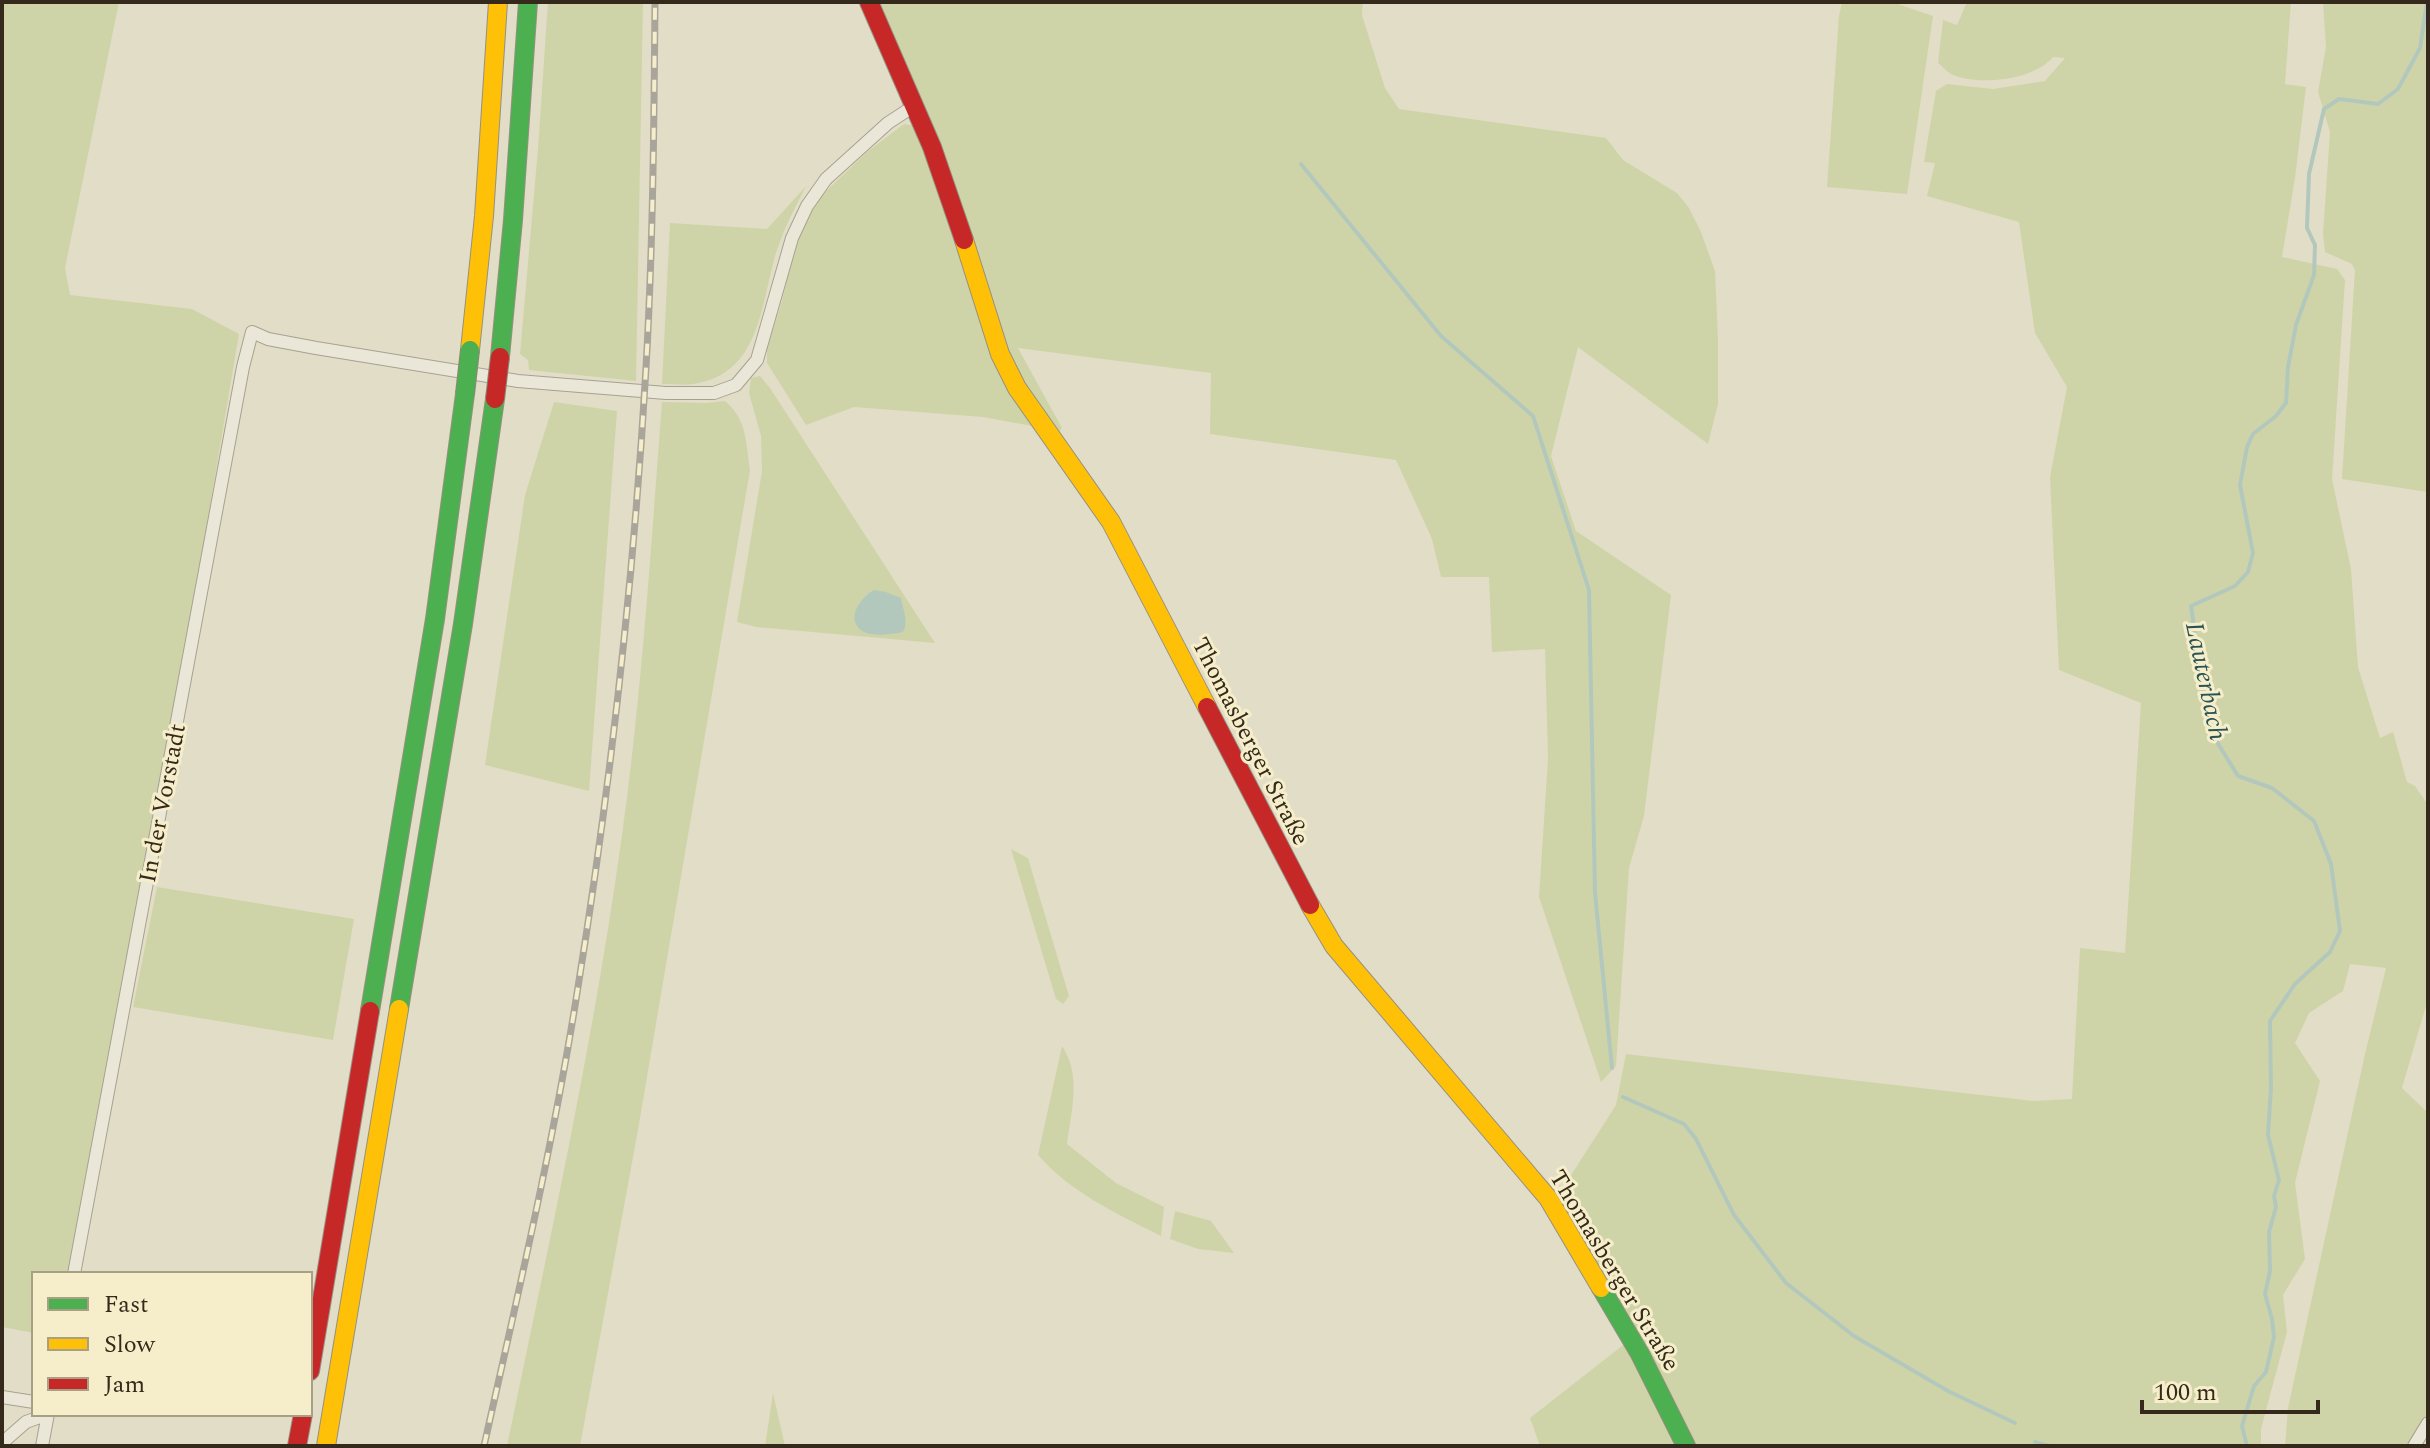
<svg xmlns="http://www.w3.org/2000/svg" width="2430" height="1448" viewBox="0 0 2430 1448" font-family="Spectral,serif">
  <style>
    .green { fill: #cfd4a8 }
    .water { fill: #b3c8bd }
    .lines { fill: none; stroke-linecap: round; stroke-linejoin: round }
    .stream { stroke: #b3c8bd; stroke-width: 4 }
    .street-casing { stroke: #a7a191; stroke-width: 14 }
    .fast-casing { stroke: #969081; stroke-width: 20 }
    .slow-casing { stroke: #969081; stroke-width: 20 }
    .jam-casing { stroke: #969081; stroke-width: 20 }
    .street { stroke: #eae7d9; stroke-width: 12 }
    .fast { stroke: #4caf50; stroke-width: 18 }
    .slow { stroke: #ffc107; stroke-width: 18 }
    .jam { stroke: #c62828; stroke-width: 18 }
    .rail-casing { stroke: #a9a59a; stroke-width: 7 }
    .rail { stroke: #f6eeca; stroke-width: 4; stroke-dasharray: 12; stroke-linecap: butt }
    .fast-bridge-casing { stroke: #8c8678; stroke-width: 20; stroke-linecap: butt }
    .jam-bridge-casing { stroke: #8c8678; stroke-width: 20; stroke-linecap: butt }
    .fast-bridge { stroke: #4caf50; stroke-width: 18 }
    .jam-bridge { stroke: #c62828; stroke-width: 18 }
    .labels { text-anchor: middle; stroke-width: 6; stroke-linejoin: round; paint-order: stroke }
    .street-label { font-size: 24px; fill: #34291a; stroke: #f6eeca }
    .water-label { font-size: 26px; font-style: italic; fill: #295355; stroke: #f6eeca }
  </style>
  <rect width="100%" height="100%" fill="#e2ddc7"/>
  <!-- green -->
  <path class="green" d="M 2,2 L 119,2 L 65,268 L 70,295 L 192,309 L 239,334 L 200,566 L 68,1274 L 34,1274 L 34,1333 L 2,1327 Z
    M 548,2 L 643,2 L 636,381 L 529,370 L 528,360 L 520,354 L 538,149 Z
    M 876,2 L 1363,2 L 1362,15 L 1385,88 L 1399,109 L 1606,138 L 1623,160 L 1677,193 L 1689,208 L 1701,232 L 1715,271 L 1718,339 L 1718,404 L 1708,444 L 1578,347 L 1551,456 L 1576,531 L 1671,595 L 1644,816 L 1629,868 L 1616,1066 L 1601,1082 L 1539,897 L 1548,759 L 1545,649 L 1492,652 L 1489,577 L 1441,577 L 1432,539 L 1396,460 L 1210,434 L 1211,373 L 1018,348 L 1062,428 L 1056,435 L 1015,371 Z
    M 1842,2 L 1892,2 L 1933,16 L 1907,194 L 1827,187 L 1839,16 Z
    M 1967,2 L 2291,2 L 2285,84 L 2306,87 L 2295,178 L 2282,257 L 2337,269 L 2345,280 L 2332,479 L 2351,569 L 2358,667 L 2380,738 L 2393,732 L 2407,782 L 2415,786 L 2428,805 L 2428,999 L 2402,1088 L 2428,1113 L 2428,1417 L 2410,1446 L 2285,1446 L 2288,1408 L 2365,1054 L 2386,968 L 2350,964 L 2343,991 L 2309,1013 L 2295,1043 L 2320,1081 L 2295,1183 L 2305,1259 L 2283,1295 L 2287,1332 L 2261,1429 L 2261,1446 L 1695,1446 L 1639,1339 L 1557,1197 L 1616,1105 L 1626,1054 L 2033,1101 L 2072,1099 L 2080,948 L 2125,953 L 2141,703 L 2059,670 L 2050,477 L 2067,387 L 2035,333 L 2019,222 L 1927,196 L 1935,163 L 1924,162 L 1936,91 L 1947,84 L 1993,89 L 2045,81 L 2065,58 L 2053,57 C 2034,80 1980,86 1953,75 C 1948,73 1943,67 1938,63 L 1943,20 L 1957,25 Z
    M 2323,2 L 2428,2 L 2428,492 L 2342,479 L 2355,270 L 2352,264 L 2325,252 L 2323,234 L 2330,132 L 2318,92 L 2326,47 Z
    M 904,124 L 916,126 L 1032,426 L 983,417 L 854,407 L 806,425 L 767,363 L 767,348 L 782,301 L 791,260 L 805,222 L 822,195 L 867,152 Z
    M 806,186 C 794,210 781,234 774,260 C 761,308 758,371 699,383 C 687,386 673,384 662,384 L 670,223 L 767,229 Z
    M 760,376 L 770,388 L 935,643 L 756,627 L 737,622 L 762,471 L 761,436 L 749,393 L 751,378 Z
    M 725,401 C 747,419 746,443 750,470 L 638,1130 L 580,1446 L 507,1446 C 549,1243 594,1040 622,835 C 642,691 651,546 662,402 L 706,403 Z
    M 554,402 L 617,411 L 589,791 L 485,765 L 525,495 Z
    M 1011,849 L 1028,858 L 1069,996 L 1063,1004 L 1056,999 Z
    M 157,887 L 354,919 L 333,1040 L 133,1007 Z
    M 1062,1046 C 1082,1076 1071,1111 1067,1144 L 1116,1183 L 1164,1207 L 1161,1236 C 1117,1214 1070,1192 1038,1155 Z
    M 1175,1211 L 1211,1221 L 1234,1253 L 1198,1249 L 1170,1239 Z
    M 1627,1342 L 1680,1446 L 1540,1446 L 1530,1418 Z
    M 773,1393 L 785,1446 L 765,1446 Z"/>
  <!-- water -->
  <path class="water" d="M 874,590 L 886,592 L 901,598 C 903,610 909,622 903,632 C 892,634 874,637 864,632 C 843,620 861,597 874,590 Z"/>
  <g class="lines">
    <!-- stream -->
    <path class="stream" d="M 1301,164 L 1441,336 L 1533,416 L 1589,590 L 1595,893 L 1612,1068
      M 1623,1097 L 1684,1124 L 1696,1139 L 1734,1215 L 1786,1283 L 1854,1336 L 1948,1391 L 2015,1423
      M 2035,1442 L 2049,1446
      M 2247,1446 L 2242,1426 L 2254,1386 L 2266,1372 L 2274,1337 L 2272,1319 L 2265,1294 L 2270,1271 L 2269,1232 L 2276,1207 L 2274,1196 L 2279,1180 L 2268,1135 L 2271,1088 L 2270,1021 L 2295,984 L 2330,952 L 2340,931 L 2331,864 L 2314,821 L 2272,788 L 2238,776 L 2217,742 L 2202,685 L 2191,606 L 2235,586 L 2248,572 L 2253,553 L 2240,485 L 2247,447 L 2253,434 L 2276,416 L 2286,403 L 2288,367 L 2296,325 L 2314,275 L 2315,245 L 2307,228 L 2309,174 L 2324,109 L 2339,99 L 2378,104 L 2398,89 L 2420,48 L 2427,2"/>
    <defs>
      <path id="street" d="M 74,1274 L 243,367 L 252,332 L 268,339 L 316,348 L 518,381 L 666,393 L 714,393 L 736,385 L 757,360 L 792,238 L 807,206 L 826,179 L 888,123 L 914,106
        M 2,1397 L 34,1402
        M 2,1443 L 26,1422 L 48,1414
        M 42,1446 L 48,1414
        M 2414,1446 L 2428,1423"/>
      <path id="fast" d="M 500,357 L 513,220 L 528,2
        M 399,1009 L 463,624 L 495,399
        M 370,1011 L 435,619 L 465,394
        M 1601,1288 L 1640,1354 L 1686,1446"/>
      <path id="slow" d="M 964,240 L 1000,354 L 1017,388 L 1111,522 L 1207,707
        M 470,350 L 484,216 L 498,2
        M 1310,905 L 1334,946 L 1548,1198 L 1601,1288
        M 326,1446 L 399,1009"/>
      <path id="jam" d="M 869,2 L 932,147 L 964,240
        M 1207,707 L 1310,905
        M 310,1371 L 370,1011
        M 297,1446 L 303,1414"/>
    </defs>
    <!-- street casing -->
    <use href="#street" class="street-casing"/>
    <!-- fast casing -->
    <use href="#fast" class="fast-casing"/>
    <!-- slow casing -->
    <use href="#slow" class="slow-casing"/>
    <!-- jam casing -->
    <use href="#jam" class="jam-casing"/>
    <!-- street -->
    <use href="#street" class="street"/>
    <!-- fast -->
    <use href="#fast" class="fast"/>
    <!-- slow -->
    <use href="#slow" class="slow"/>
    <!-- jam -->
    <use href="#jam" class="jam"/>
    <defs>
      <path id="rail" d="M 484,1446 C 518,1294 554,1141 578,987 C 611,782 634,575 646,368 C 653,246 654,124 655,2"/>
    </defs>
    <!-- rail casing -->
    <use href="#rail" class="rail-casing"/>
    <!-- rail -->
    <use href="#rail" class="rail"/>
    <defs>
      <path id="fast-bridge" d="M 465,394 L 470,350"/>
      <path id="jam-bridge" d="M 495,399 L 500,357"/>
    </defs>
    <!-- fast-bridge casing -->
    <use href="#fast-bridge" class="fast-bridge-casing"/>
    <!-- jam-bridge casing -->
    <use href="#jam-bridge" class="jam-bridge-casing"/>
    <!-- fast-bridge -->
    <use href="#fast-bridge" class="fast-bridge"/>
    <!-- jam-bridge -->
    <use href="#jam-bridge" class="jam-bridge"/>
  </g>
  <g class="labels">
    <!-- street labels -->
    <g class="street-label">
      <text transform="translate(1251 741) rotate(63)" y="8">Thomasberger Straße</text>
      <text transform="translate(162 803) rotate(-79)" y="8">In der Vorstadt</text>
      <text transform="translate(1615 1270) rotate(59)" y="8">Thomasberger Straße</text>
    </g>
    <!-- water labels -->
    <g class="water-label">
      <text transform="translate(2207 681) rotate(78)" y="9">Lauterbach</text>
    </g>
  </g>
  <!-- border -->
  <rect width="2430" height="1448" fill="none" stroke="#34291a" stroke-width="8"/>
  <!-- legend -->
  <rect x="32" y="1272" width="280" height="144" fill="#f6eeca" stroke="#a89f84" stroke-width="2"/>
  <rect x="48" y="1298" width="40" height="12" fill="#4caf50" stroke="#a89f84" stroke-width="2"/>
  <text x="104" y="1312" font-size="24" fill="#34291a">Fast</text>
  <rect x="48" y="1338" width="40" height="12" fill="#ffc107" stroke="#a89f84" stroke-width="2"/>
  <text x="104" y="1352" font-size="24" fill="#34291a">Slow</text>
  <rect x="48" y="1378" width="40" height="12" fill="#c62828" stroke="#a89f84" stroke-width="2"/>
  <text x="104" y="1392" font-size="24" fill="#34291a">Jam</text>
  <!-- scale -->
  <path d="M2142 1400v12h176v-12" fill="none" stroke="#34291a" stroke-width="4"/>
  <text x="2154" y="1400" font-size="24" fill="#34291a" stroke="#f6eeca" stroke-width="6" paint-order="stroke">100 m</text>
</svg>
